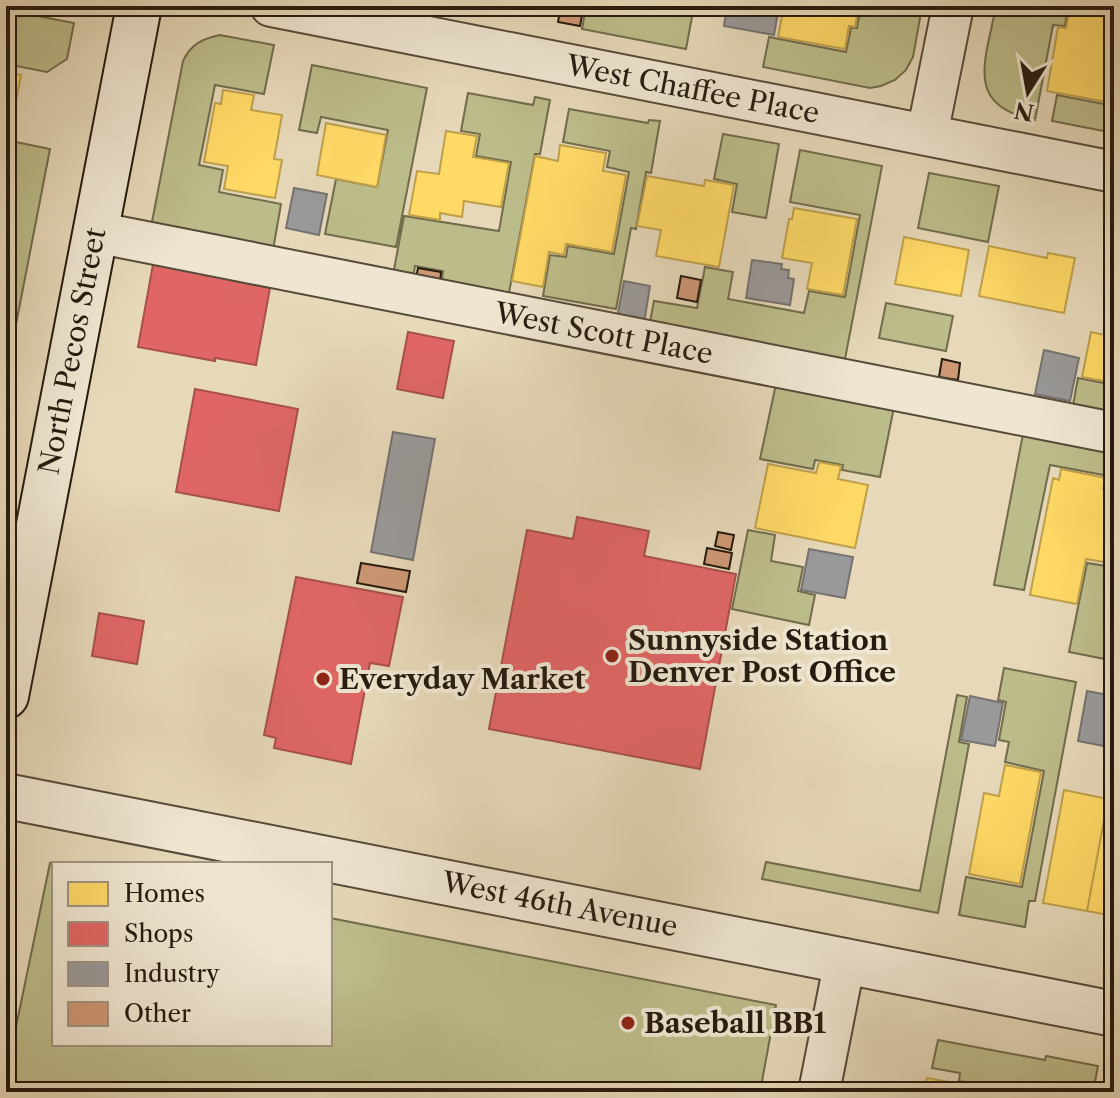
<svg xmlns="http://www.w3.org/2000/svg" width="1120" height="1098" viewBox="0 0 1120 1098" font-family="'Libre Caslon Text',serif">
  <style>
    .green { fill: #bcbc8a; stroke: #716c4c; stroke-width: 2 }
    .homes { fill: #ffd966; stroke: #bea04c; stroke-width: 2 }
    .shops { fill: #e06666; stroke: #a8504c; stroke-width: 2 }
    .industry { fill: #999; stroke: #767370; stroke-width: 2 }
    .building { fill: #ce9875; stroke: #261b0f; stroke-width: 2 }
    .lines { fill: none; stroke-linecap: round; stroke-linejoin: round }
    .minor-casing { stroke: #564a39; stroke-width: 44 }
    .tertiary-casing { stroke: #564a39; stroke-width: 48 }
    .secondary-casing { stroke: #261b0f; stroke-width: 48 }
    .minor { stroke: #efe6d1; stroke-width: 40 }
    .tertiary { stroke: #efe6d1; stroke-width: 44 }
    .secondary { stroke: #efe6d1; stroke-width: 44 }
    .poi-dot { fill: #8f2418; stroke: #efe6d1; stroke-width: 3 }
    .labels { text-anchor: middle; stroke-width: 8; stroke-linejoin: round; paint-order: stroke }
    .street-label { font-size: 28px; fill: #261b0f; stroke: #efe6d1 }
    .poi-label { font-size: 28px; font-weight: bold; fill: #261b0f; stroke: #efe6d1; text-anchor: start }
  </style>
  <rect width="100%" height="100%" fill="#e6d8b8"/>
  <filter id="stains"><feTurbulence type="fractalNoise" baseFrequency=".0025" numOctaves="4"/><feColorMatrix values="0 0 0 0 .2 0 0 0 0 .09 0 0 0 0 .02 0 0 0 .5 -.17"/></filter>
  <radialGradient id="worn" r=".72"><stop offset=".6" stop-color="#630" stop-opacity="0"/><stop offset="1" stop-color="#630" stop-opacity=".3"/></radialGradient>
  <!-- green -->
  <path class="green" d="M 586,6 L 644,15 L 647,6 L 694,6 L 686,49 L 582,29 Z
    M 861,6 L 922,7 L 913,57 L 906,70 L 895,80 L 881,86 L 870,88 L 763,67 L 769,37 L 846,52 L 851,28 L 857,28 Z
    M 996,6 L 1068,6 L 1065,26 L 1053,25 L 1035,120 C 963,106 986,60 996,6 Z
    M 6,10 L 74,23 L 67,59 L 47,72 L 6,64 Z
    M 220,35 L 274,45 L 264,94 L 215,85 L 199,165 L 223,170 L 219,192 L 281,204 L 273,250 L 151,227 L 183,61 C 191,44 202,39 220,35 Z
    M 312,65 L 427,88 L 396,247 L 325,234 L 336,179 L 377,187 L 388,130 L 321,117 L 317,133 L 299,130 Z
    M 468,93 L 533,105 L 535,97 L 550,100 L 540,154 L 535,154 L 508,298 L 441,286 L 443,271 L 415,266 L 413,278 L 393,275 L 404,216 L 499,231 L 511,162 L 476,156 L 480,134 L 461,131 Z
    M 1057,95 L 1114,106 L 1114,133 L 1052,121 Z
    M 569,109 L 648,123 L 649,120 L 660,121 L 651,173 L 646,172 L 636,229 L 631,228 L 616,309 L 543,296 L 550,255 L 566,257 L 568,246 L 614,254 L 629,172 L 607,167 L 610,151 L 563,142 Z
    M 723,134 L 779,144 L 766,218 L 732,212 L 737,184 L 714,179 Z
    M 6,140 L 50,149 L 6,376 Z
    M 800,150 L 882,166 L 845,359 L 650,322 L 654,301 L 697,308 L 705,267 L 733,272 L 728,299 L 804,313 L 809,291 L 845,297 L 860,215 L 790,202 Z
    M 929,173 L 999,186 L 988,242 L 918,228 Z
    M 886,303 L 953,316 L 946,351 L 879,338 Z
    M 1078,378 L 1114,385 L 1114,413 L 1073,405 Z
    M 776,384 L 894,407 L 880,477 L 842,470 L 843,465 L 815,460 L 813,469 L 760,459 Z
    M 1023,434 L 1114,453 L 1114,477 L 1050,465 L 1024,590 L 994,585 Z
    M 1114,523 L 1114,637 L 1109,636 L 1105,659 L 1069,652 L 1087,563 L 1106,566 Z
    M 748,530 L 775,535 L 771,561 L 803,567 L 798,591 L 815,595 L 809,625 L 732,609 Z
    M 1004,668 L 1076,682 L 1035,901 L 1029,901 L 1025,927 L 959,915 L 966,877 L 1022,887 L 1044,771 L 1005,762 L 1009,742 L 999,740 L 1006,702 L 998,700 Z
    M 957,695 L 967,697 L 959,742 L 969,744 L 938,913 L 762,879 L 766,862 L 920,891 Z
    M 50,863 L 56,864 L 54,864 L 54,1044 L 330,1044 L 330,918 L 776,1005 L 760,1092 L 6,1092 L 6,1075 Z
    M 938,1040 L 1045,1060 L 1046,1056 L 1098,1066 L 1093,1092 L 981,1092 L 982,1085 L 959,1081 L 960,1073 L 932,1068 Z"/>
  <!-- homes -->
  <path class="homes" d="M 784,6 L 859,6 L 855,27 L 849,26 L 845,49 L 778,37 Z
    M 1070,6 L 1114,6 L 1110,34 L 1114,34 L 1112,103 L 1047,91 L 1058,27 L 1066,28 Z
    M 6,67 L 7,72 L 21,75 L 13,117 L 6,116 Z
    M 223,90 L 254,95 L 251,110 L 282,115 L 274,159 L 282,160 L 275,198 L 224,189 L 228,166 L 204,162 L 215,103 L 221,104 Z
    M 326,123 L 386,135 L 377,187 L 317,175 Z
    M 446,131 L 477,136 L 473,157 L 509,163 L 501,207 L 464,201 L 462,217 L 440,213 L 440,220 L 409,215 L 417,171 L 439,174 Z
    M 560,145 L 606,153 L 603,171 L 626,175 L 612,252 L 566,244 L 564,255 L 549,252 L 543,287 L 512,281 L 535,156 L 558,161 Z
    M 647,176 L 704,186 L 705,180 L 734,185 L 719,267 L 656,256 L 661,230 L 637,226 Z
    M 794,208 L 857,219 L 843,295 L 807,289 L 812,263 L 782,258 L 789,219 L 792,219 Z
    M 904,237 L 969,250 L 961,296 L 895,284 Z
    M 989,246 L 1047,258 L 1048,253 L 1075,258 L 1064,313 L 979,296 Z
    M 1091,332 L 1114,337 L 1114,383 L 1082,377 Z
    M 819,462 L 841,466 L 838,479 L 868,485 L 855,548 L 755,528 L 768,464 L 816,473 Z
    M 1061,469 L 1106,478 L 1103,489 L 1108,490 L 1105,506 L 1114,507 L 1104,562 L 1086,559 L 1077,604 L 1030,595 L 1053,478 L 1059,480 Z
    M 1005,765 L 1041,772 L 1020,884 L 969,874 L 984,793 L 999,796 Z
    M 1064,790 L 1108,799 L 1087,911 L 1043,903 Z
    M 1108,799 L 1114,800 L 1114,916 L 1087,911 Z
    M 927,1078 L 981,1088 L 980,1092 L 924,1092 Z"/>
  <!-- shops -->
  <path class="shops" d="M 154,259 L 235,274 L 234,281 L 270,288 L 256,365 L 215,358 L 215,361 L 138,347 Z
    M 408,332 L 454,341 L 443,398 L 397,389 Z
    M 195,389 L 298,409 L 279,511 L 176,492 Z
    M 577,517 L 649,531 L 644,556 L 736,574 L 700,769 L 489,729 L 527,530 L 573,539 Z
    M 296,577 L 403,597 L 389,666 L 370,663 L 351,764 L 274,748 L 276,738 L 264,735 Z
    M 99,613 L 144,621 L 137,664 L 92,656 Z"/>
  <!-- industry -->
  <path class="industry" d="M 727,6 L 779,6 L 774,35 L 724,26 Z
    M 294,188 L 327,194 L 319,235 L 286,228 Z
    M 752,260 L 782,264 L 781,269 L 789,270 L 788,278 L 794,279 L 790,305 L 746,298 Z
    M 624,281 L 650,286 L 644,323 L 617,318 Z
    M 1044,350 L 1079,358 L 1070,401 L 1035,394 Z
    M 393,432 L 435,439 L 413,560 L 371,552 Z
    M 809,549 L 853,557 L 845,598 L 801,590 Z
    M 1087,691 L 1114,696 L 1114,748 L 1078,741 Z
    M 970,696 L 1003,703 L 995,746 L 961,740 Z"/>
  <!-- building -->
  <path class="building" d="M 561,6 L 583,10 L 580,26 L 558,22 Z
    M 418,268 L 441,272 L 440,282 L 416,278 Z
    M 681,276 L 701,280 L 697,302 L 677,298 Z
    M 942,359 L 960,363 L 958,380 L 939,377 Z
    M 718,532 L 734,535 L 731,550 L 715,546 Z
    M 707,548 L 732,553 L 729,569 L 704,564 Z
    M 361,563 L 410,571 L 406,592 L 357,583 Z"/>
  <g class="lines">
    <defs>
      <path id="minor" d="M 271,6 L 1114,172
        M 927,135 L 953,6
        M 95,232 L 1114,433
        M 819,1092 L 845,960"/>
      <path id="tertiary" d="M 6,796 L 1114,1014"/>
      <path id="secondary" d="M 6,696 L 139,6"/>
    </defs>
    <!-- minor casing -->
    <use href="#minor" class="minor-casing"/>
    <!-- tertiary casing -->
    <use href="#tertiary" class="tertiary-casing"/>
    <!-- secondary casing -->
    <use href="#secondary" class="secondary-casing"/>
    <!-- minor -->
    <use href="#minor" class="minor"/>
    <!-- tertiary -->
    <use href="#tertiary" class="tertiary"/>
    <!-- secondary -->
    <use href="#secondary" class="secondary"/>
  </g>
  <!-- markers -->
  <g class="poi-dot">
    <circle cx="612" cy="656" r="8"/>
    <circle cx="323" cy="679" r="8"/>
    <circle cx="628" cy="1023" r="8"/>
  </g>
  <g class="labels">
    <!-- street labels -->
    <g class="street-label">
      <text transform="translate(693 89) rotate(11)" y="10">West Chaffee Place</text>
      <text transform="translate(604 333) rotate(11)" y="10">West Scott Place</text>
      <text transform="translate(72 351) rotate(-79)" y="10">North Pecos Street</text>
      <text transform="translate(560 904) rotate(11)" y="10">West 46th Avenue</text>
    </g>
    <!-- poi labels -->
    <g class="poi-label">
      <text x="628" y="650">Sunnyside Station<tspan x="628" dy="32">Denver Post Office</tspan></text>
      <text x="339" y="689">Everyday Market</text>
      <text x="644" y="1033">Baseball BB1</text>
    </g>
  </g>
  <!-- margin -->
  <rect width="1120" height="1098" fill="none" stroke="#e6d8b8" stroke-width="32"/>
  <rect x="8" y="8" width="1104" height="1082" fill="none" stroke="#261b0f" stroke-width="4"/>
  <rect x="16" y="16" width="1088" height="1066" fill="none" stroke="#261b0f" stroke-width="2"/>
  <!-- legend -->
  <rect x="52" y="862" width="280" height="184" fill="#efe6d1" stroke="#9f9583" stroke-width="2"/>
  <rect x="68" y="882" width="40" height="24" fill="#ffd966" stroke="#9f9583" stroke-width="2"/>
  <text x="124" y="902" font-size="24" fill="#261b0f">Homes</text>
  <rect x="68" y="922" width="40" height="24" fill="#e06666" stroke="#9f9583" stroke-width="2"/>
  <text x="124" y="942" font-size="24" fill="#261b0f">Shops</text>
  <rect x="68" y="962" width="40" height="24" fill="#999999" stroke="#9f9583" stroke-width="2"/>
  <text x="124" y="982" font-size="24" fill="#261b0f">Industry</text>
  <rect x="68" y="1002" width="40" height="24" fill="#ce9875" stroke="#9f9583" stroke-width="2"/>
  <text x="124" y="1022" font-size="24" fill="#261b0f">Other</text>
  <!-- north arrow -->
  <g transform="translate(1028 92) rotate(191)" stroke="#efe6d1" stroke-width="6" paint-order="stroke">
  <path d="M0-6L14 30L0 20L-14 30Z" fill="#261b0f"/>
  <text y="-12" font-size="22" font-weight="bold" text-anchor="middle" fill="#261b0f">N</text>
  </g>
  <rect width="100%" height="100%" filter="url(#stains)"/>
  <rect width="100%" height="100%" fill="url(#worn)"/>
</svg>
